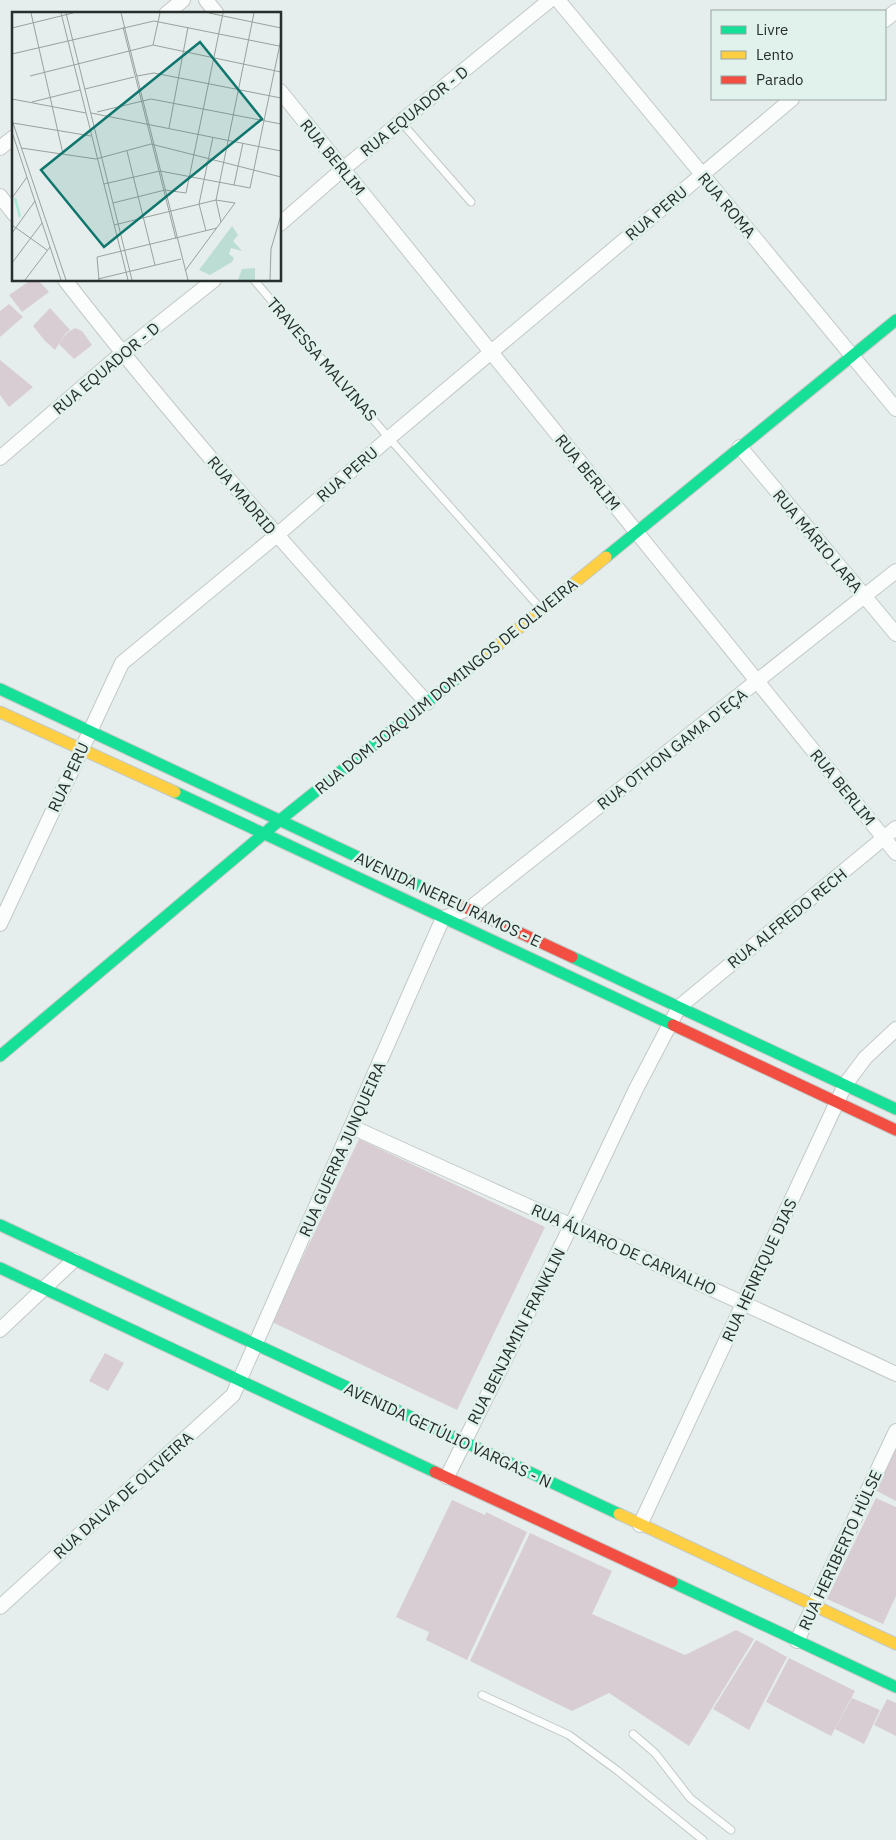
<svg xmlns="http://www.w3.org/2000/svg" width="896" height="1840" viewBox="0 0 896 1840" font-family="'IBM Plex Sans',sans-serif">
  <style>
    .building { fill: #d7cdd2 }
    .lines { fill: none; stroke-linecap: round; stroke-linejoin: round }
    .lane-casing { stroke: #c2c9c7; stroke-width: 9 }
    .street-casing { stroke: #c2c9c7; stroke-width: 16 }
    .fast-casing { stroke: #c2c9c7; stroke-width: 13 }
    .slow-casing { stroke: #c2c9c7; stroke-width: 13 }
    .jam-casing { stroke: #c2c9c7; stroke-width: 13 }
    .lane { stroke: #fbfcfc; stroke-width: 7 }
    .street { stroke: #fbfcfc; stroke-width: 14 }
    .fast { stroke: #16e098; stroke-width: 11 }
    .slow { stroke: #ffcf43; stroke-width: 11 }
    .jam { stroke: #f24e42; stroke-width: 11 }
    .labels { text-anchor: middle; stroke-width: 5; stroke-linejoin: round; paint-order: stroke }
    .street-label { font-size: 16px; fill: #272e2c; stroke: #e1f2ed }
    .inset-river { fill: none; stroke: #aceada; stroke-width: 2.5 }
    .inset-road { fill: none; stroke: #99a19f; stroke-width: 1 }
    .view { fill: #0f766e; fill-opacity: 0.15; stroke: #0f766e; stroke-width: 2.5 }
    .inset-edge { fill: none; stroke: #272e2c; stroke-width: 2.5 }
  </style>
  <rect width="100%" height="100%" fill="#e5eeec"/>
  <!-- building -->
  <path class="building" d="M 31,280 L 38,280 L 49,292 L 22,312 L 9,295 Z
    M 9,304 L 23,317 L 0,337 L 0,311 Z
    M 50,308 L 70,330 L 66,333 L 55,350 L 45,341 L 33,326 Z
    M 75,328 L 82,331 L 92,345 L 74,359 L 59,344 L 67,333 Z
    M 0,360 L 33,387 L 9,407 L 0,395 Z
    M 359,1139 L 545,1227 L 457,1410 L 272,1322 Z
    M 105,1353 L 124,1363 L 108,1391 L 89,1381 Z
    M 896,1445 L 896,1501 L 875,1490 Z
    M 876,1498 L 896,1507 L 896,1596 L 883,1624 L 827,1599 Z
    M 452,1500 L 485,1515 L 486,1512 L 527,1532 L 467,1660 L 426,1640 L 429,1632 L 396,1617 Z
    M 530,1533 L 612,1571 L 592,1614 L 685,1655 L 736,1630 L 754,1639 L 689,1746 L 609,1693 L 572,1711 L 470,1661 Z
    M 756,1640 L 787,1657 L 749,1730 L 713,1709 Z
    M 789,1658 L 855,1691 L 831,1736 L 766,1702 Z
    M 852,1698 L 880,1710 L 864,1744 L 835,1729 Z
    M 887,1699 L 896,1703 L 896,1736 L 874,1725 Z"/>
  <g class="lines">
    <defs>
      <path id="lane" d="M 401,122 L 471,202
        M 254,280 L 389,438 L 541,609
        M 482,1695 L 569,1735 L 618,1771 L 703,1840
        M 633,1734 L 655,1753 L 690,1798 L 731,1830"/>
      <path id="street" d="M 206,0 L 217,14
        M 558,0 L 896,409
        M 166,14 L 183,0
        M 885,20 L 896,11
        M 280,91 L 896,853
        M 0,148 L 14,137
        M 0,196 L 14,214
        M 280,224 L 343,169 L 550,0
        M 65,280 C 179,427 303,565 427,703
        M 740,447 L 896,634
        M 0,458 L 122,353 L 214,280
        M 0,924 L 122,663 L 277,535 L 389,438 L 792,99
        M 352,1127 C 533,1209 716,1289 896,1374
        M 0,1330 L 74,1260
        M 447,1477 L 571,1226 L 636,1089 L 679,1007 L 896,828
        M 640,1525 L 845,1085 L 865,1058 L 896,1029
        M 0,1607 L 233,1395 L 443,918 L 469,909 L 896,571
        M 797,1641 L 896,1431"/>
      <path id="fast" d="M 606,557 L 896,320
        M 0,689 L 460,905
        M 175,792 L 673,1025
        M 572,957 L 896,1109
        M 0,1056 L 280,820 L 486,655
        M 0,1225 L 619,1514
        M 0,1268 L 435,1472
        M 672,1582 L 896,1687"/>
      <path id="slow" d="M 486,655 L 606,557
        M 0,712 L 175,792
        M 619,1514 L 896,1644"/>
      <path id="jam" d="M 460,905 L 572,957
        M 673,1025 L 896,1130
        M 435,1472 L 672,1582"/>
    </defs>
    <!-- lane casing -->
    <use href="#lane" class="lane-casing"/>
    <!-- street casing -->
    <use href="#street" class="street-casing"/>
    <!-- fast casing -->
    <use href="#fast" class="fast-casing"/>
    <!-- slow casing -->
    <use href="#slow" class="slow-casing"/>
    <!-- jam casing -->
    <use href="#jam" class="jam-casing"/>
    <!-- lane -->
    <use href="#lane" class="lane"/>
    <!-- street -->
    <use href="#street" class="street"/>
    <!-- fast -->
    <use href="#fast" class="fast"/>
    <!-- slow -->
    <use href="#slow" class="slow"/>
    <!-- jam -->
    <use href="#jam" class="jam"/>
  </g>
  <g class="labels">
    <!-- street labels -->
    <g class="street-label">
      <text transform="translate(414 111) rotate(-39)" y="6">RUA EQUADOR - D</text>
      <text transform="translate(333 157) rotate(51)" y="6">RUA BERLIM</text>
      <text transform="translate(727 205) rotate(50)" y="6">RUA ROMA</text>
      <text transform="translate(656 213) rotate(-40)" y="6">RUA PERU</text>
      <text transform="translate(322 359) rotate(49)" y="6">TRAVESSA MALVINAS</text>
      <text transform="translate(106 368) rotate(-40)" y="6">RUA EQUADOR - D</text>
      <text transform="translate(588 472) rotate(51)" y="6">RUA BERLIM</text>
      <text transform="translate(347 474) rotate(-41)" y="6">RUA PERU</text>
      <text transform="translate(242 495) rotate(50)" y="6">RUA MADRID</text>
      <text transform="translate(818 541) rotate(50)" y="6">RUA MÁRIO LARA</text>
      <text transform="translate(446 686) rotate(-39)" y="6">RUA DOM JOAQUIM DOMINGOS DE OLIVEIRA</text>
      <text transform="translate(672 749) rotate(-38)" y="6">RUA OTHON GAMA D'EÇA</text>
      <text transform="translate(68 777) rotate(-65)" y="6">RUA PERU</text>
      <text transform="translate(843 787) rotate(51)" y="6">RUA BERLIM</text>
      <text transform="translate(448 899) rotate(25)" y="6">AVENIDA NEREU RAMOS - E</text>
      <text transform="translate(787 918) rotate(-39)" y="6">RUA ALFREDO RECH</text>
      <text transform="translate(342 1149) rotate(-66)" y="6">RUA GUERRA JUNQUEIRA</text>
      <text transform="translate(624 1249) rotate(24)" y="6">RUA ÁLVARO DE CARVALHO</text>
      <text transform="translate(759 1270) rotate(-65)" y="6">RUA HENRIQUE DIAS</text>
      <text transform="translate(516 1336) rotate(-63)" y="6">RUA BENJAMIN FRANKLIN</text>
      <text transform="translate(448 1435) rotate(25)" y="6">AVENIDA GETÚLIO VARGAS - N</text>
      <text transform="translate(123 1495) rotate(-42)" y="6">RUA DALVA DE OLIVEIRA</text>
      <text transform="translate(840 1550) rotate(-65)" y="6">RUA HERIBERTO HÜLSE</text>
    </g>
  </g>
  <!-- overview -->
  <g transform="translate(12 12)">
    <rect width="269" height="269" fill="#e5eeec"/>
    <path d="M 220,214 L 226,223 L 221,229 L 230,239 L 219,236 L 217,242 L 222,246 L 220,250 L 198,263 L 187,258 ZM 243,256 L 243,268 L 226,268 L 230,257 Z" fill="#bcddd4"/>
    <path class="inset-river" d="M 3,186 L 8,205"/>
    <path class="inset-road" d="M 19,1 L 51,142M 49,1 L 116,268M 54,1 L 120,268M 109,1 L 176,268M 197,1 L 269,16M 111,15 L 164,227M 0,16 L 61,1M 141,33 L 148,1M 0,42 L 142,9 L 267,34M 18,64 L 141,33 L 269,60M 125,64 L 142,61 L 269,86M 73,77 L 122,65M 0,87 L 74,101M 20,90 L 68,78M 85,100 L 139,87 L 269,112M 79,101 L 269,139M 0,108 L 54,268M 1,111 L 79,124M 157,116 L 176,15M 0,120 L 49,268M 9,136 L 84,147 L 139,132 L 269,165M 115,139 L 143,253M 92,172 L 148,159 L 238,176 L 269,27M 222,173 L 231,131M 0,186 L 15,165M 101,191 L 153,178 L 174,181 L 211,1M 209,210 L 204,188 L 242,1M 0,213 L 35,238M 102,213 L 204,188 L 223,191 L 173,259M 194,219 L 187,192 L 201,125M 0,221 L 23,189M 0,251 L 30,211M 86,267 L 169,247M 13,268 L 38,235M 87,268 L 85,245 L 205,216M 258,268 L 259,237 L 269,203"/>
    <path class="view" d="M 188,30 L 250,107 L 92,235 L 29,158 Z"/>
    <rect width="269" height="269" class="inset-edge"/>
  </g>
  <!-- legend -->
  <rect x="711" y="10" width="175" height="90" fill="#e1f2ed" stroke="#97a4a0"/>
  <rect x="721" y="26" width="25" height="8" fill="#16e098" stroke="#97a4a0"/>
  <text x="756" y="35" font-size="15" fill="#272e2c">Livre</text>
  <rect x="721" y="51" width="25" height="8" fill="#ffcf43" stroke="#97a4a0"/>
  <text x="756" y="60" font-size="15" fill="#272e2c">Lento</text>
  <rect x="721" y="76" width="25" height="8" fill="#f24e42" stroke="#97a4a0"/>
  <text x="756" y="85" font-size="15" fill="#272e2c">Parado</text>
</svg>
